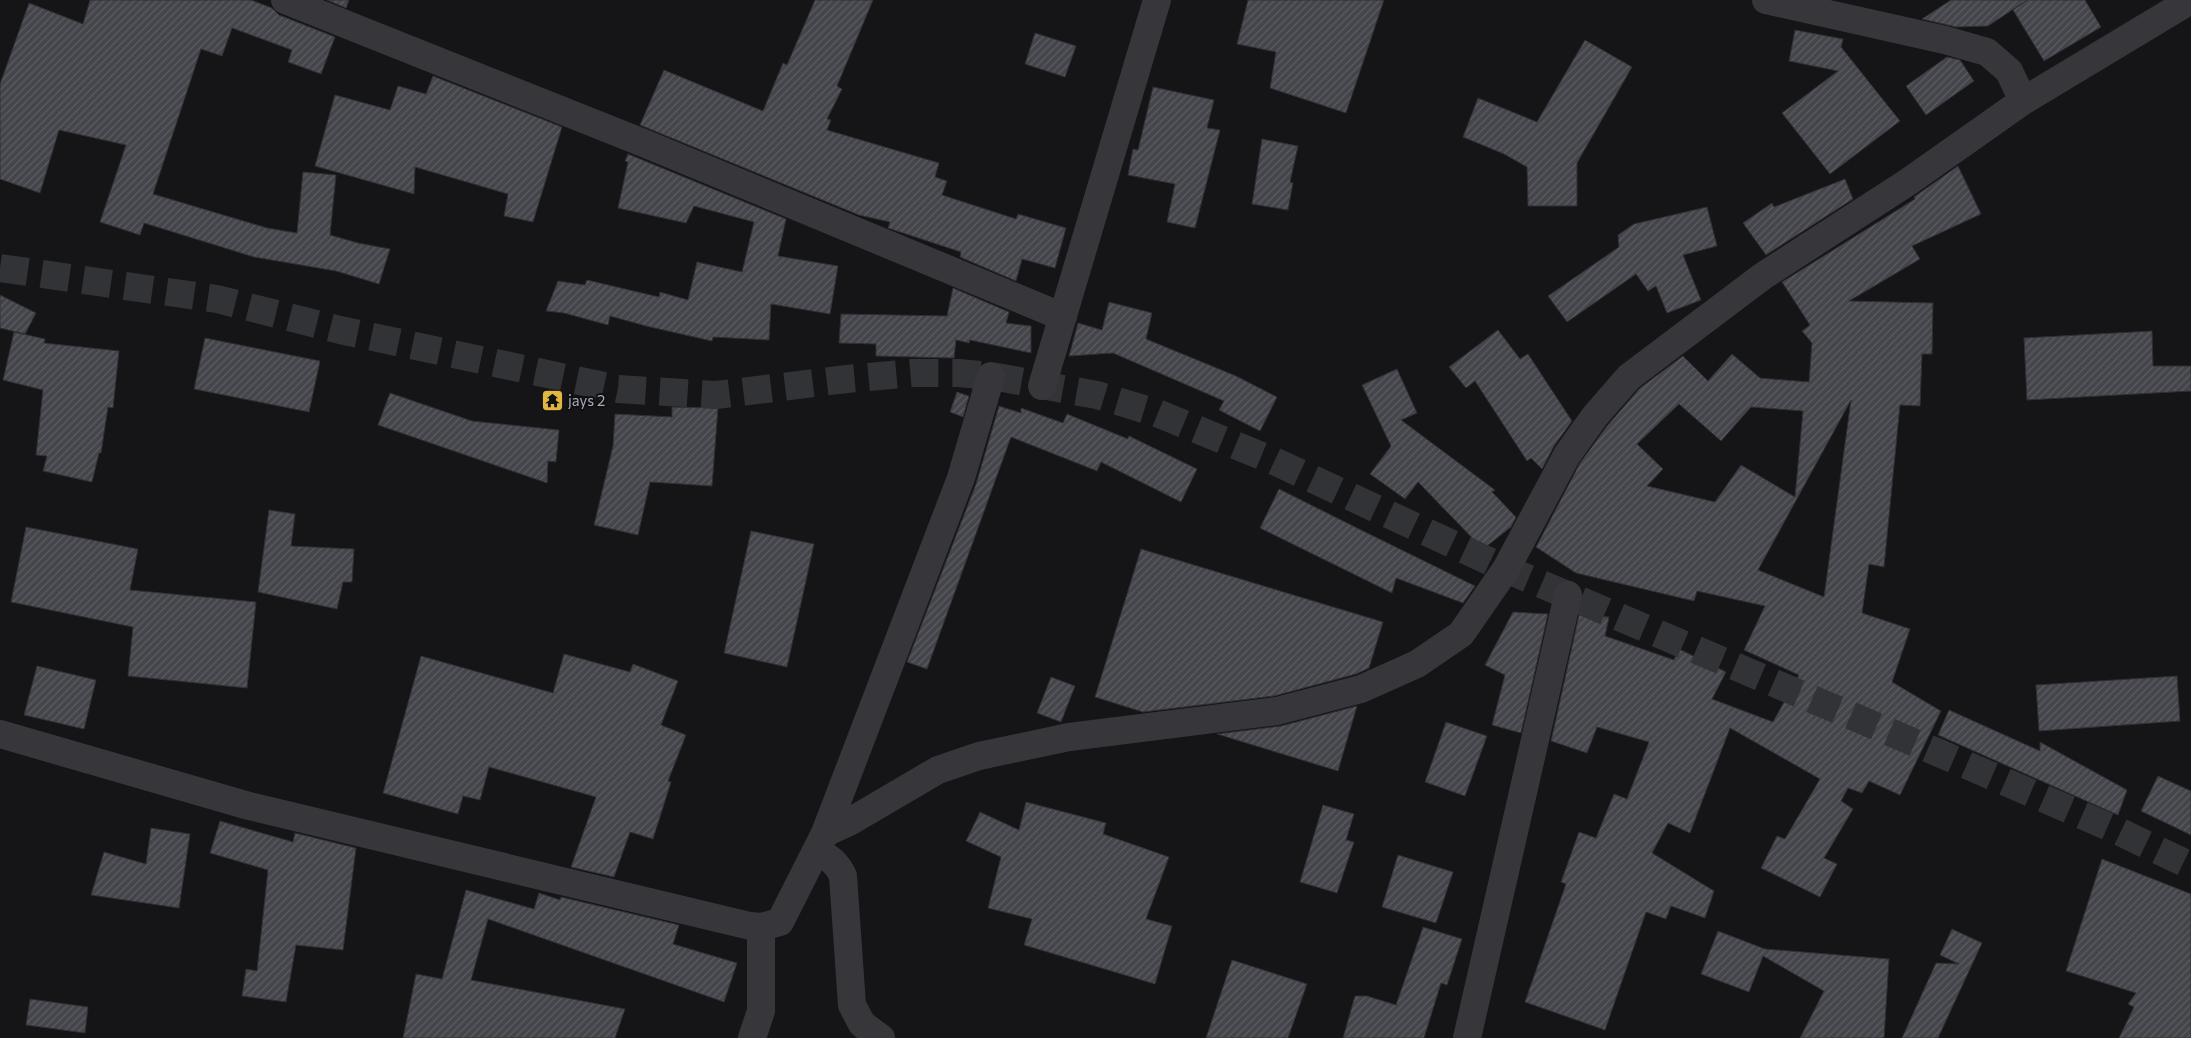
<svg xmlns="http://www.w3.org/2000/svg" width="2191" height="1038" viewBox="0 0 2191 1038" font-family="Commissioner,sans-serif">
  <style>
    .building { fill: url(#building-hatch); stroke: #302f33; fill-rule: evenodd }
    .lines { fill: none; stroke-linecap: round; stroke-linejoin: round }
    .street-tunnel { stroke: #323337; stroke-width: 28; stroke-dasharray: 28 14; stroke-linecap: butt }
    .street { stroke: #37373b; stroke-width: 28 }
    .labels { text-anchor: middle; stroke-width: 4; stroke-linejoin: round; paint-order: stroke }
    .poi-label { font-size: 15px; fill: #a8acb6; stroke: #101012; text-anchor: start }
  </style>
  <defs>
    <pattern id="building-hatch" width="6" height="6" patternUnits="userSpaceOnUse" patternTransform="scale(1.25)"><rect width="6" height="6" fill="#44454a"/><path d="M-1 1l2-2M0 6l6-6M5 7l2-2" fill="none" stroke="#5c5d62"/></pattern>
  </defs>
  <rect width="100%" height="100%" fill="#151517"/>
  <!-- building -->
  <path class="building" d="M 90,0 L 251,0 L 272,8 L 279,15 L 335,37 L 321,74 L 288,62 L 292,50 L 232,28 L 222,56 L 201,49 L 153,194 L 267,228 L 297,233 L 303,172 L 336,175 L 330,235 L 358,243 L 390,249 L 379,284 L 336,271 L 254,257 L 144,223 L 140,235 L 100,222 L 126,145 L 59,130 L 40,193 L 0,179 L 0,84 L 29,3 L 83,24 Z
    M 327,0 L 349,0 L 346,8 Z
    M 815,0 L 873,0 L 837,86 L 842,89 L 827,119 L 831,120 L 827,130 L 939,163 L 935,177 L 947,181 L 942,195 L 1016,219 L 1018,214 L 1066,228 L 1055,268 L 1022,259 L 1016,281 L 960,257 L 961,252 L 888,228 L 890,222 L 859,215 L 640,125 L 664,70 L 763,111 L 783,63 L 787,65 Z
    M 1248,0 L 1384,0 L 1346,113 L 1270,88 L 1276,52 L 1237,44 Z
    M 1951,0 L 2027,0 L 1988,26 L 1956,27 L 1922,19 Z
    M 2027,0 L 2085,0 L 2101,27 L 2044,61 L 2013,10 Z
    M 1795,30 L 1843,39 L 1841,47 L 1900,121 L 1830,174 L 1782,113 L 1838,71 L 1789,61 Z
    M 1035,33 L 1076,46 L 1065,77 L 1025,64 Z
    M 1585,40 L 1632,67 L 1577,163 L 1577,206 L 1528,206 L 1527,167 L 1504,154 L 1463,137 L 1478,98 L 1537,122 Z
    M 1947,57 L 1960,60 L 1974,81 L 1926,115 L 1906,86 Z
    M 433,76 L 562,127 L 533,222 L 504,216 L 508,194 L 415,167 L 414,194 L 315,166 L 335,95 L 390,110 L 398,86 L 426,94 Z
    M 1153,87 L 1214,100 L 1207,128 L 1220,130 L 1195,228 L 1167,222 L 1175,184 L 1128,175 L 1133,149 L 1138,150 Z
    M 1262,139 L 1298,146 L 1290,182 L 1293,183 L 1288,210 L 1252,204 Z
    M 628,154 L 786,219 L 778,256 L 838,266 L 830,314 L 771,304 L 769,340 L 713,337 L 712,341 L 646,326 L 610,316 L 608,325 L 564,313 L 546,311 L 558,281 L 585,285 L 587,280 L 659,297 L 660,292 L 688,300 L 697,262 L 742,272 L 754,222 L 694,206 L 686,223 L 618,208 L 628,162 L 625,161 Z
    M 1958,166 L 1981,214 L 1912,246 L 1920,259 L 1849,301 L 1933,303 L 1932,354 L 1922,354 L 1920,406 L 1900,405 L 1884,567 L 1869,564 L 1862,613 L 1910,629 L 1892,682 L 1941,711 L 1900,795 L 1869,781 L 1862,793 L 1848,788 L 1841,801 L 1853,809 L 1824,858 L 1837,864 L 1820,897 L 1761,868 L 1777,836 L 1785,839 L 1820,779 L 1730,728 L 1690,833 L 1668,823 L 1652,853 L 1714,891 L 1705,918 L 1671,906 L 1666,919 L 1646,912 L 1605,1030 L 1525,1002 L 1566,884 L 1561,882 L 1579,832 L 1596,838 L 1614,794 L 1627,799 L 1649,742 L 1597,727 L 1587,753 L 1551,741 L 1579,615 L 1609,617 L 1605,636 L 1674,660 L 1679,649 L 1726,672 L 1712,699 L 1773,722 L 1799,675 L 1744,650 L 1765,606 L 1697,591 L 1694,601 L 1576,573 L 1536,547 L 1580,463 L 1607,426 L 1640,388 L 1683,356 L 1708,381 L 1732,354 L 1760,378 L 1809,382 L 1812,343 L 1802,331 L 1810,325 L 1782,282 L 1915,199 L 1914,197 ZM 1851,400 L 1824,597 L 1758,570 ZM 1679,404 L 1721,441 L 1751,407 L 1803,411 L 1795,497 L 1741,465 L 1715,502 L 1647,486 L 1663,469 L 1637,444 Z
    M 1845,179 L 1853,199 L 1766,255 L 1743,223 L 1772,203 L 1774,207 Z
    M 1707,207 L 1717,246 L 1683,255 L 1701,300 L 1667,313 L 1656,286 L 1648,291 L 1636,274 L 1567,322 L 1548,296 L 1619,247 L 1618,235 L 1634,224 Z
    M 953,288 L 1009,312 L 1006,323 L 1031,326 L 1031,353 L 970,340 L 969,343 L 956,340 L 954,358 L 876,356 L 876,344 L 839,343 L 841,314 L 947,316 Z
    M 0,295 L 36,313 L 25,334 L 0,328 Z
    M 1109,302 L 1152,313 L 1146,339 L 1236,376 L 1277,397 L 1260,431 L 1219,410 L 1224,401 L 1113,353 L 1069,356 L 1078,323 L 1102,330 Z
    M 1498,330 L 1520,359 L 1528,354 L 1572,421 L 1554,446 L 1542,469 L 1531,458 L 1527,461 L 1475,381 L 1466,388 L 1449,367 Z
    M 2152,331 L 2153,366 L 2191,366 L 2191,391 L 2027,400 L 2024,338 Z
    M 14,332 L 45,339 L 44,343 L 119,351 L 113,408 L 108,407 L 101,453 L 99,453 L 92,482 L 43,471 L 47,456 L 36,455 L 43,390 L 3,380 Z
    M 205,338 L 320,361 L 309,412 L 194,389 Z
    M 1397,369 L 1417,413 L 1401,420 L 1495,490 L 1492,492 L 1516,517 L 1511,527 L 1483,549 L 1418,482 L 1405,499 L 1370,474 L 1391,446 L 1362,385 Z
    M 957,392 L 969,396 L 963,417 L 950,412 Z
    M 390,393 L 472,421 L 559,430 L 556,462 L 548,461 L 547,483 L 378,425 Z
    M 999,406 L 1021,413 L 1021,408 L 1063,423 L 1067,414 L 1128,439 L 1129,436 L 1197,469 L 1181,502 L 1101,462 L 1097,471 L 1011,437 L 927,669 L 907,662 L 976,484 Z
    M 672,407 L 718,408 L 712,486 L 650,482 L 638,535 L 594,525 L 613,446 L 615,414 L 672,417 Z
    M 1279,489 L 1363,531 L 1475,586 L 1463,603 L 1396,578 L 1392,593 L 1260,528 Z
    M 269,510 L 295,514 L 291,546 L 354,549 L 352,582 L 343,582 L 337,609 L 258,592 Z
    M 26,527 L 138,549 L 130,590 L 256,602 L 247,688 L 128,676 L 133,627 L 11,602 Z
    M 751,531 L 814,544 L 787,667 L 724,653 Z
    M 1141,549 L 1383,622 L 1369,668 L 1356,674 L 1274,696 L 1143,712 L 1095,697 Z
    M 1513,612 L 1548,614 L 1521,733 L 1492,725 L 1505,675 L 1485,665 Z
    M 564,654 L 630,672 L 633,664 L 678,681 L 661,725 L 686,735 L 668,781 L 671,782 L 653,839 L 630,832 L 614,877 L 571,867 L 596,797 L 489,767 L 480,800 L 463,796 L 458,814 L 383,793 L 421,656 L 553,693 Z
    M 37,666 L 96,680 L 84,729 L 24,715 Z
    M 2177,676 L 2180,721 L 2039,731 L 2036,685 Z
    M 1051,677 L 1075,686 L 1061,722 L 1037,713 Z
    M 1357,706 L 1338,771 L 1217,734 L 1281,726 Z
    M 1949,710 L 2040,751 L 2040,742 L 2127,790 L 2118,815 L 1938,735 Z
    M 1446,722 L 1487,736 L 1465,796 L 1425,782 Z
    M 2158,776 L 2191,791 L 2191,835 L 2141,811 Z
    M 1026,802 L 1106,823 L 1103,834 L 1169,857 L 1146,919 L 1172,926 L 1155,984 L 1024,945 L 1032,919 L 988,908 L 1001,857 L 966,841 L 980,812 L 1019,830 Z
    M 1323,805 L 1354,814 L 1346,840 L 1354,842 L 1337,893 L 1300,882 Z
    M 220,821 L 293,842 L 295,833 L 356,848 L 343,950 L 296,945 L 286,1002 L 242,996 L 246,969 L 257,971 L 268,870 L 210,853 Z
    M 151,828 L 190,834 L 179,908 L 91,895 L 104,852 L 146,864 Z
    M 1398,855 L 1453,872 L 1436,923 L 1382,907 Z
    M 2102,859 L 2191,894 L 2191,1038 L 2119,1038 L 2134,1007 L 2128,1004 L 2136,993 L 2066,971 Z
    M 466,890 L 534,909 L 539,893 L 560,900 L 561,897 L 679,925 L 673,944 L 737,963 L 724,1002 L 488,919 L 471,980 L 625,1009 L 615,1038 L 403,1038 L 416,974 L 442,979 Z
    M 1423,927 L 1462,939 L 1447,985 L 1441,983 L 1424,1038 L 1343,1038 L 1355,996 L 1367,996 L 1396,1005 Z
    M 1952,929 L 1982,943 L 1938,1038 L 1902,1038 L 1936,963 L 1959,964 L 1940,955 Z
    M 1718,931 L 1765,949 L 1889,959 L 1884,1038 L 1800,1038 L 1824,991 L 1763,956 L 1749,992 L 1701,974 Z
    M 1232,960 L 1307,984 L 1288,1038 L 1206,1038 Z
    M 30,999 L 88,1007 L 85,1033 L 26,1025 Z"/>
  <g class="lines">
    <!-- street-tunnel -->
    <path class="street-tunnel" d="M 0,268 L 217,299 L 340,330 L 618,389 L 716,395 L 847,379 L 913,373 L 959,373 L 991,376 L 1097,395 L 1157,413 L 1274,461 L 1506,569 L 1939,753 L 2116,830 L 2191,866"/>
    <!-- street -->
    <path class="street" d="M 285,0 L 646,144 L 1063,317
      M 1766,0 L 1945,40 L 1987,52 L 2009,71 L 2023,101
      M 1042,386 L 1157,0
      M 0,734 L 249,806 L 750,926 L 761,927 L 780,922 L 825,833 L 961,478 L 991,376
      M 825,833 L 851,821 L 938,770 L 979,756 L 1069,737 L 1277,711 L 1361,689 L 1417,664 L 1461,634 L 1506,569 L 1567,455 L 1595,416 L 1629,377 L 1763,276 L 1908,182 L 2023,101 L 2191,0
      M 817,851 C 830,858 837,863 843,876 L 852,1005 L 862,1024 L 881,1038
      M 752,1038 L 761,1011 L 761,927
      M 1467,1038 L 1568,595"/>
  </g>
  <!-- icons -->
  <defs>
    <symbol id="temple-square" viewBox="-11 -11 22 22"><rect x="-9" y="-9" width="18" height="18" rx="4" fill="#e0b744" stroke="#101012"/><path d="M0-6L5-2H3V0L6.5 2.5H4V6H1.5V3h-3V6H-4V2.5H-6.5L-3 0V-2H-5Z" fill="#111"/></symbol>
  </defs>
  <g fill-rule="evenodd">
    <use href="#temple-square" x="540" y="388" width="25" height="25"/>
  </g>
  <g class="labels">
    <!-- poi labels -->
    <g class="poi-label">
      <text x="568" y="406">jays 2</text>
    </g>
  </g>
</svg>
